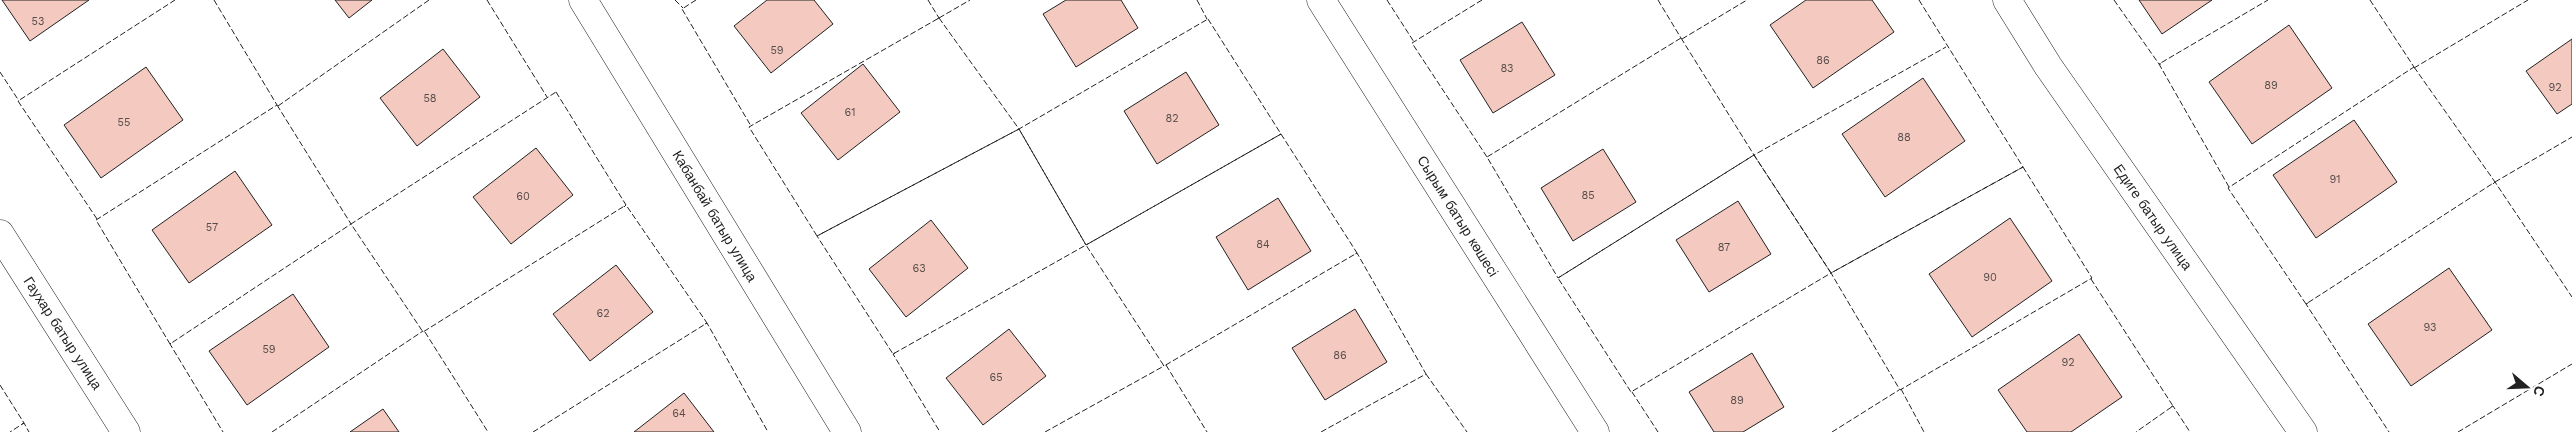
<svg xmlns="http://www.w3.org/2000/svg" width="2572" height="432" viewBox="0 0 2572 432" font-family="'Work Sans',sans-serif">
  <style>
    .building { fill: #f3c9c0; stroke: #222 }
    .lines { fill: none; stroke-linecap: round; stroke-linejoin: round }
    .minor-casing { stroke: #222; stroke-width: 29 }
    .minor { stroke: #fff; stroke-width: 28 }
    .fence { stroke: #222; stroke-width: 1; stroke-dasharray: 6 2.5; stroke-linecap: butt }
    .labels { text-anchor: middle; stroke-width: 4; stroke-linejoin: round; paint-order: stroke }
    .number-label { font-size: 11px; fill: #564c4a }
    .street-label { font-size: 14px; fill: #222; stroke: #fff }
  </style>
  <rect width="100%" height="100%" fill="#fff"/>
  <!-- building -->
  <path class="building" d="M 2,0 L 89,0 L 30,41 Z
    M 335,0 L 372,0 L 349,18 Z
    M 767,0 L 814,0 L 833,24 L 771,73 L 734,26 Z
    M 1066,0 L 1121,0 L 1138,28 L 1076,67 L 1043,14 Z
    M 1806,0 L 1872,0 L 1894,32 L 1813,88 L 1770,25 Z
    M 2139,0 L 2212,0 L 2162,34 Z
    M 1522,22 L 1555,75 L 1493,113 L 1460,60 Z
    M 2289,25 L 2332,88 L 2252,144 L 2209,82 Z
    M 2572,39 L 2572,104 L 2557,114 L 2526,71 Z
    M 443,49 L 480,97 L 417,146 L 380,98 Z
    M 863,64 L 900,112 L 838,160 L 801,113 Z
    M 146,67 L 183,120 L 101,178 L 64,125 Z
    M 1186,72 L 1219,125 L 1157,164 L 1124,111 Z
    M 1923,78 L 1965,141 L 1885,197 L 1842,134 Z
    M 2354,120 L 2397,182 L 2316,238 L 2273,175 Z
    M 536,148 L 573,195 L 511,244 L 473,197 Z
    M 1603,149 L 1636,202 L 1573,241 L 1541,188 Z
    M 235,171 L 272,225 L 189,283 L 152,230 Z
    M 1278,198 L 1311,251 L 1248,290 L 1216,237 Z
    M 1738,201 L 1771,254 L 1709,292 L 1676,240 Z
    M 2010,218 L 2052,281 L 1972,337 L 1929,274 Z
    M 931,220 L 968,268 L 906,317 L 869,269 Z
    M 616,265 L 653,312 L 590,361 L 553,314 Z
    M 2449,268 L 2492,330 L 2411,386 L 2368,324 Z
    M 293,294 L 329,347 L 247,405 L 209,351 Z
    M 1355,309 L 1387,362 L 1325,400 L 1292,348 Z
    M 1009,329 L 1046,376 L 983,425 L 946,378 Z
    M 2079,334 L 2122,397 L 2071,432 L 2027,432 L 1998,390 Z
    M 1752,353 L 1784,407 L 1743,432 L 1714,432 L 1689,392 Z
    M 684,393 L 714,432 L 634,432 Z
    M 383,409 L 399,432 L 350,432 Z"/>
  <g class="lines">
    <defs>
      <path id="minor" d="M 583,0 L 847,432
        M 1321,0 L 1595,432
        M 2007,0 L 2048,66 L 2303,432
        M 0,234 L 126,432"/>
    </defs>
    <!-- minor casing -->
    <use href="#minor" class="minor-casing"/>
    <!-- minor -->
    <use href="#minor" class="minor"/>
    <!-- fence -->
    <path class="fence" d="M 214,0 L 277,105
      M 487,0 L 547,97
      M 675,0 L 683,8
      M 696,0 L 682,9 L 751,126
      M 928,0 L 939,18 L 937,19
      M 1197,0 L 1207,19
      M 1387,0 L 1414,42
      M 1482,0 L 1412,43 L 1487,157
      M 1658,0 L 1681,38
      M 1919,0 L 2023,167 L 1831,273 L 1754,155 L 1946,47
      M 2114,0 L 2159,64 L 2161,64
      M 2370,0 L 2414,67
      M 939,18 L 1019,129 L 817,236 L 749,127 Z
      M 939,18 L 970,0
      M 1208,19 L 1281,134 L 1086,245 L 1019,129 Z
      M 1681,38 L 1754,155 L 1558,278 L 1487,157 Z
      M 1682,39 L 1747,0
      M 2414,67 L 2495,182 L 2306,304 L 2228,188 Z
      M 2414,68 L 2528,0
      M 0,72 L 19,101
      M 556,92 L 626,205 L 423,332 L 351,224 Z
      M 277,105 L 351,224 L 170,344 L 96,220 Z
      M 278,106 L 429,0
      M 1019,129 L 1086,245 L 893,354 L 817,236 Z
      M 1281,134 L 1357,253 L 1164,366 L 1086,245 Z
      M 1754,155 L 1831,273 L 1631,392 L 1558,278 Z
      M 2023,167 L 2092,278 L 1900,390 L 1831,273 Z
      M 2495,182 L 2572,137
      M 2493,184 L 2495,182 L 2572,297
      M 2229,187 L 2159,64 L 2268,0
      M 97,219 L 18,101 L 175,0
      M 2091,279 L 2173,406 L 2136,432
      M 2308,303 L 2306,304 L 2389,432
      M 705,324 L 707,323 L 768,432
      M 425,332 L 488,432
      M 171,343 L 170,344 L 223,432
      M 895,353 L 893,354 L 940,432
      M 1166,365 L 1207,432
      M 1426,374 L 1467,432
      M 0,385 L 24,423 L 10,432
      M 1901,389 L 1924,432
      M 1632,392 L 1658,432
      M 2171,407 L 2173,406 L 2190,432
      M 22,424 L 24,423 L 29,432
      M 272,432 L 423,331
      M 533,432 L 707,323 L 626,205 L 624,207
      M 1045,432 L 1164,366 L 1163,365
      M 1321,432 L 1426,374 L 1357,253 L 1355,254
      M 1832,432 L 1899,390
      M 2458,432 L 2572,364"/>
  </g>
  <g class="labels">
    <!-- number labels -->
    <g class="number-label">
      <text x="38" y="25">53</text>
      <text x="777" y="54">59</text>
      <text x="1823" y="64">86</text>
      <text x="1507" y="72">83</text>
      <text x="2271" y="89">89</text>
      <text x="2555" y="91">92</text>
      <text x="430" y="102">58</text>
      <text x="850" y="116">61</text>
      <text x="1172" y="122">82</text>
      <text x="124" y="126">55</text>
      <text x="1904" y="141">88</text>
      <text x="2335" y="183">91</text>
      <text x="1588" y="199">85</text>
      <text x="523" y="200">60</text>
      <text x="212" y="231">57</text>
      <text x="1263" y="248">84</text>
      <text x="1724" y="251">87</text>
      <text x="919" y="272">63</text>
      <text x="1990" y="281">90</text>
      <text x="603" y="317">62</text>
      <text x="2430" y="331">93</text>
      <text x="269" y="353">59</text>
      <text x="1340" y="359">86</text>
      <text x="2068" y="366">92</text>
      <text x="996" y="381">65</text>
      <text x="1737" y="404">89</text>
      <text x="679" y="417">64</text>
    </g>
    <!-- street labels -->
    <g class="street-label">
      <text transform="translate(715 216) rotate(59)" y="5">Кабанбай батыр улица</text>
      <text transform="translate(1458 216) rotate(58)" y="5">Сырым батыр көшесі</text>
      <text transform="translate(2153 217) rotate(55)" y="5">Едиге батыр улица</text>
      <text transform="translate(63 333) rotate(57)" y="5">Гаухар батыр улица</text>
    </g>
  </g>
  <!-- north arrow -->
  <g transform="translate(2527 387) rotate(109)" stroke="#ffffff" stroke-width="4" paint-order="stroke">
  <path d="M0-4L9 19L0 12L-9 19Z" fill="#222222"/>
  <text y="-8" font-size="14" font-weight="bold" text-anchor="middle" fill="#222222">С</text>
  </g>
</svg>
